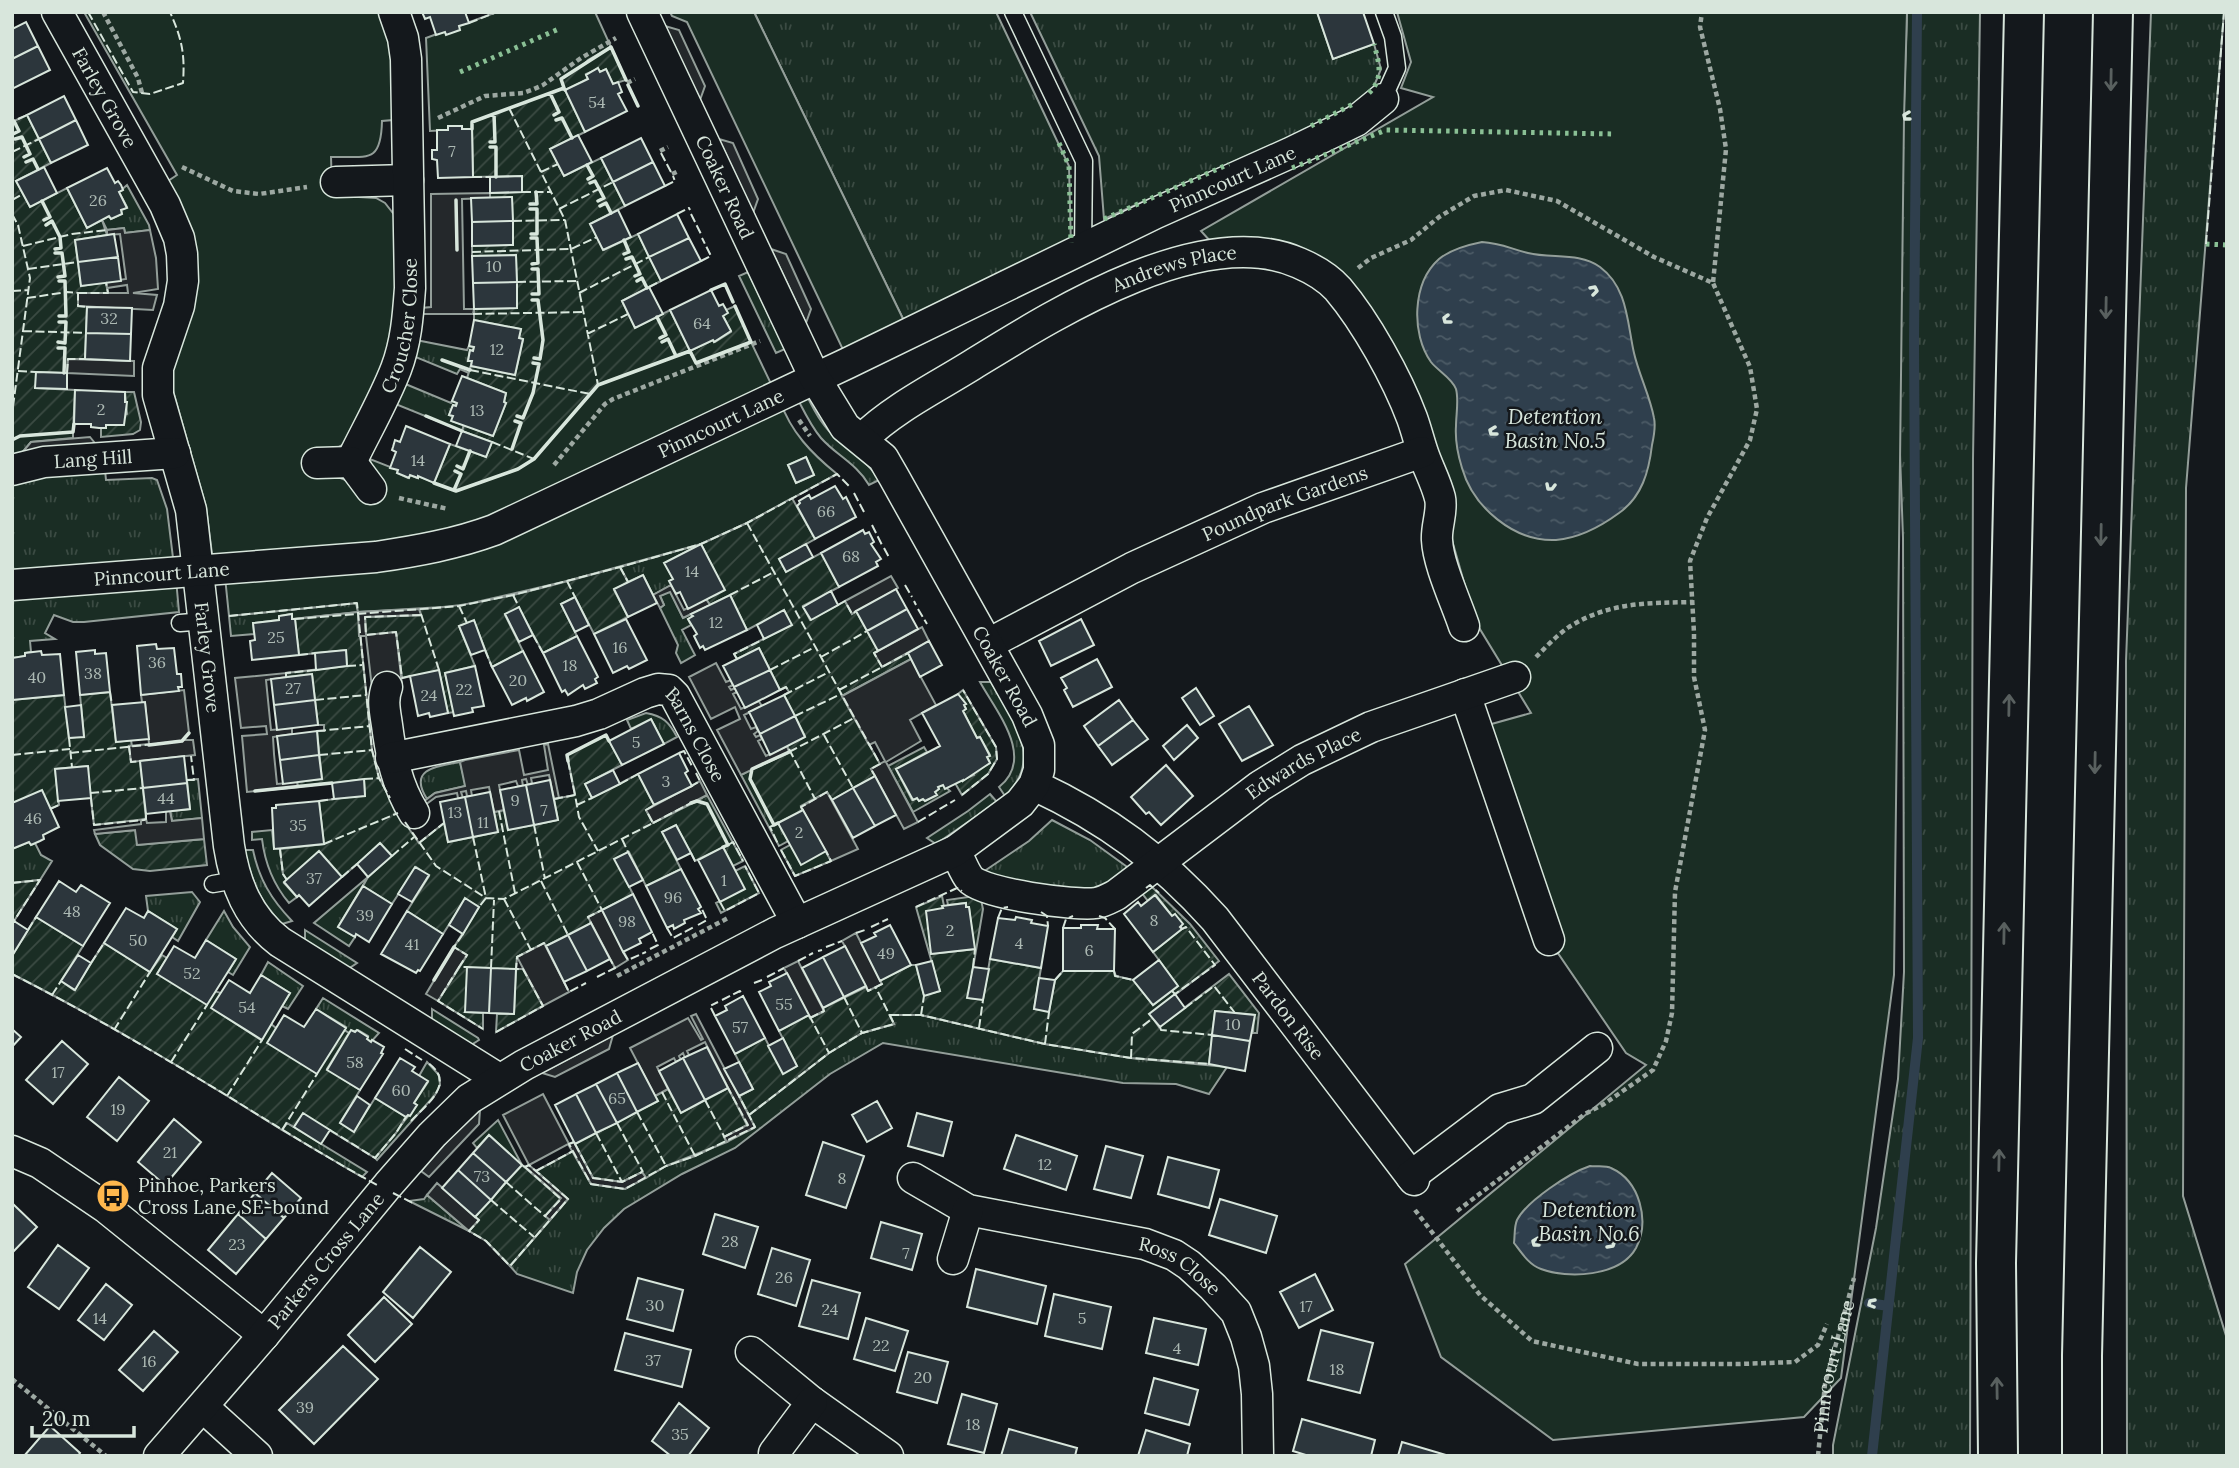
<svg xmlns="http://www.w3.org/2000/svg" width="2239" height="1468" viewBox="0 0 2239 1468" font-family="Lora,serif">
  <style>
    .grass { fill: url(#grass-tufts); stroke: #939e99; stroke-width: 2 }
    .park { fill: #1a2d24; stroke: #939e99; stroke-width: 2; fill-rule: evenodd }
    .garden { fill: url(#garden-furrows); stroke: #939e99; stroke-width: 2 }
    .parking { fill: #24282b; stroke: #939e99; stroke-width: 2 }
    .water { fill: url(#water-ripples); stroke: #939e99; stroke-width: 2 }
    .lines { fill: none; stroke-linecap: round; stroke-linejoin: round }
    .stream { stroke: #2f3f4d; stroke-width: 10 }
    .building { fill: #2c363c; stroke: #d8e6dc; stroke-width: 2 }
    .lane-casing { stroke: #d8e6dc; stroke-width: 19 }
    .street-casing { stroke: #d8e6dc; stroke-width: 33 }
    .highway-casing { stroke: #d8e6dc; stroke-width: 42 }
    .path { stroke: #9da8a2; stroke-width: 4.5; stroke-dasharray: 5 3.5; stroke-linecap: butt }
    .lane { stroke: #14181c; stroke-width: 16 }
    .street { stroke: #14181c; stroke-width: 30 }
    .highway { stroke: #14181c; stroke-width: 38 }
    .hedge { stroke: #8ac095; stroke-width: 5; stroke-dasharray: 3.5 5; stroke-linecap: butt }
    .fence { stroke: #d8e6dc; stroke-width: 2; stroke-dasharray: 9 3.5; stroke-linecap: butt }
    .wall { stroke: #d8e6dc; stroke-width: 3.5 }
    .oneway { stroke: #59605f }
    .labels { text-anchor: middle; stroke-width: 5; stroke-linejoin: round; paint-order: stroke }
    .number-label { font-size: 16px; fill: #adbab4 }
    .street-label { font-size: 19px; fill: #d8e6dc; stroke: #14181c }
    .poi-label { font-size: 19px; fill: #d8e6dc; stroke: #14181c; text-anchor: start }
    .water-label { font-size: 21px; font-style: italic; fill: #d8e6dc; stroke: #14181c }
  </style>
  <defs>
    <pattern id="grass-tufts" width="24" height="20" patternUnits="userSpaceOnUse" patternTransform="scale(1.75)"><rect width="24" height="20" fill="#1a2d24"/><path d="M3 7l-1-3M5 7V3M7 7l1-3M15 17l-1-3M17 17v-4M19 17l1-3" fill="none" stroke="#3b4b43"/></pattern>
    <pattern id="garden-furrows" width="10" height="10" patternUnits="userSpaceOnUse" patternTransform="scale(1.75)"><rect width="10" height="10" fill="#1a2d24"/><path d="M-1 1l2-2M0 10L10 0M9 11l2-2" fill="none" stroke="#3b4b43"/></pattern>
    <pattern id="water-ripples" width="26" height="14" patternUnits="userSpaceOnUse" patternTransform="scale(1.75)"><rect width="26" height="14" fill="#2f3f4d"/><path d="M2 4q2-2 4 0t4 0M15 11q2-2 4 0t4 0" fill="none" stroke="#4c5b66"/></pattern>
  </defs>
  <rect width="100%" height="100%" fill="#14181c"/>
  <!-- grass -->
  <path class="grass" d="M 754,12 L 996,12 L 1069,166 L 1071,247 L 907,327 Z
    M 1030,12 L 1317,12 L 1333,59 L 1374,44 L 1381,69 L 1372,91 L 1355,104 L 1290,137 L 1104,219 L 1099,156 Z
    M 1907,12 L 1980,12 L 1973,459 L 1970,1456 L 1833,1456 L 1833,1445 L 1876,1228 L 1898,1079 L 1904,972 L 1903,538 L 1896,343 Z
    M 2151,12 L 2224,12 L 2186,488 L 2183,1196 L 2227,1339 L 2227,1456 L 2127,1456 L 2126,661 Z
    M 127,185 L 149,225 L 150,230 L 125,233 L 124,228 L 107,230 L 102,220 L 109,216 L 111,219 L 122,214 L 121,210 L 127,207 L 119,192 Z
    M 748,272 L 785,349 L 776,353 L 739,276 Z
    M 416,340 L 467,350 L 469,346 L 474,347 L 473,351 L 470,350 L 468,360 L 472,361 L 469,373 L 460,369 L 457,374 L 413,356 Z
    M 403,383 L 451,403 L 452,401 L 457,403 L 456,406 L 453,405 L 449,415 L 453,416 L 452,421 L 464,425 L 462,431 L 393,403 Z
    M 795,394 L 808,398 C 816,414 824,428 838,440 C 852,453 869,462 879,480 L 869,485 C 857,464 836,455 821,438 C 810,425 803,409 795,394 Z
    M 73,432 L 73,438 L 31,442 L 21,454 L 12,457 L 12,440 L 20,436 Z
    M 105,470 L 106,480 L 152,478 L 157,480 L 167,509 L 174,566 L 12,576 L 12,483 L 28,477 Z
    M 701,544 L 665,563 L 673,579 L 671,585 L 653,595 L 643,575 L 628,582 L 620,567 Z
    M 176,579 L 179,612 L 84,622 L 73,622 L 54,615 L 45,633 L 55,639 L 30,641 L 31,652 L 25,653 L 25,656 L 12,658 L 12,593 Z
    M 670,591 L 683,618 L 691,614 L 693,616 L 688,619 L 691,625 L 682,630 L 695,655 L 681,663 L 676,653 L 678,645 L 660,608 L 664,605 L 660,596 Z
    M 357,603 L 358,612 L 292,619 L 291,614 L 279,616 L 279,620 L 253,623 L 254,634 L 231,636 L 229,616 Z
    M 980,682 L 991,682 C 1012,720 1045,758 1005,796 L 999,787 C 1036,758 996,711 980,682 Z
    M 646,713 C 663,716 669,722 677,737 L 664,744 L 651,719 L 631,729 L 627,720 Z
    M 460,762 L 466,786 L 435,793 L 427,799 C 407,768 439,766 460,762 Z
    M 752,769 L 750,779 L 774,825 L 778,823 L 788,841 L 779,846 L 741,775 Z
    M 198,779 L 202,818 L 172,821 L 170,811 L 190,809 L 187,780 Z
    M 990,794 L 997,802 L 936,844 L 927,838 L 968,811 Z
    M 707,795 L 743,861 L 733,866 L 723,847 L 728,845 L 707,804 L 697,801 Z
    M 1052,820 L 1090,840 L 1130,869 C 1123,874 1116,881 1108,886 C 1080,901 1013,879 983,872 L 1029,841 Z
    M 272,830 L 274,848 L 280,849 L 283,874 L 287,880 L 284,883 L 297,897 L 289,903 C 273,884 265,864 262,839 L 252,840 L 252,832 Z
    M 29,842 L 31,845 L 35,843 L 41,855 L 52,861 L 40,880 L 12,883 L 12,849 Z
    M 790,845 L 826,851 L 831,861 L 795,876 L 781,850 Z
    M 244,850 L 253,850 C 259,879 271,899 292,921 L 282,924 C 258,899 253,883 244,850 Z
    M 745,866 L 759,893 L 721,913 L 716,903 L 744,889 L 735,871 Z
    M 368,877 L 338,927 L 355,937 L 349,946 L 314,923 Z
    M 192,892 L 200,902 L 178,941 L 172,937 L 177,929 L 148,911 L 146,896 Z
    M 224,911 L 233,927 L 250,947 L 233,975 L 228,972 L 236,959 L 206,940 Z
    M 305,930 L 357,963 L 348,969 L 305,941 Z
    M 268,962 L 303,986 L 288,1009 L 282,1006 L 290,993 L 261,975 Z
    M 323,998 L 379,1033 L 371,1042 L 367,1039 L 368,1036 L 358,1030 L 349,1033 L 344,1030 L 346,1027 L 316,1009 Z
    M 432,1009 L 478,1038 L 479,1040 L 471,1045 L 432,1021 Z
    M 890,1015 L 921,1015 L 1045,1044 L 1131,1058 L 1227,1067 L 1209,1094 L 1176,1084 L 1123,1083 L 883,1043 L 830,1074 L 735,1148 L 682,1174 L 624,1209 L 604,1228 L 587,1250 L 577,1272 L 573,1293 L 517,1274 L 510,1266 L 568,1199 L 536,1171 L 573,1151 L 591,1184 L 625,1189 L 666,1166 L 695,1156 L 754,1128 L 749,1115 L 829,1053 L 862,1033 L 894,1024 Z
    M 427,1062 L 439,1075 L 440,1085 L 435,1095 L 377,1160 L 375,1158 L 417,1105 L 414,1103 L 428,1082 L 419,1076 Z
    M 498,1120 L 522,1165 L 489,1135 L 477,1148 L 473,1143 Z
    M 287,1123 L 367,1172 L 362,1177 L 282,1130 Z
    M 427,1195 L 469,1231 L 409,1201 L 424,1199 Z"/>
  <!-- park -->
  <path class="park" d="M 84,12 L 380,12 L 391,46 L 393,120 L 382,121 C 381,165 367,156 331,157 L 332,187 L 342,196 L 376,198 L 385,203 L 396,217 L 395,321 L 381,374 L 344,444 L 337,448 L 333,475 L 348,481 L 371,464 L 370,459 L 398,470 L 397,473 L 408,478 L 410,475 L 417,478 L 418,476 L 456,491 L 518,469 L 534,459 L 598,385 L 690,351 L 696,363 L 751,342 L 774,390 L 468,533 L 222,562 L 212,554 L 206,507 L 172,387 L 168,181 L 177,175 Z
    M 497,12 L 595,12 L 611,47 L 588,60 L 564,88 L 472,122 L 472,129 L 462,129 L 461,126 L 449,126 L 448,130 L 430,131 L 426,38 Z
    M 670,12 L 754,12 L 907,327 L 846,356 L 687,22 L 672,16 Z
    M 1397,12 L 1907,12 L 1904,118 L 1894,975 L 1841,1378 L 1804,1417 L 1553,1440 L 1441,1357 L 1405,1264 L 1646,1065 L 1626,1053 L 1549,940 L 1488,725 L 1531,713 L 1475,621 L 1440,498 L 1335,286 L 1221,253 L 1201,231 L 1433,97 L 1401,88 L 1411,62 Z
    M 780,401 C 791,432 811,453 837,474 L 747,523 L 701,544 L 567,581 L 459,606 L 358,612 L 356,603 L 229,616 L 225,577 L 376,563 ZM 806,457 L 814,475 L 796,483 L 788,465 Z"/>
  <!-- garden -->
  <path class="garden" d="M 611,47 L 626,80 L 613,84 L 606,69 L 600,72 L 598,69 L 586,74 L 588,79 L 565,90 L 585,132 L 550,149 L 564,176 L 601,158 L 625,206 L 590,224 L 604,250 L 638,234 L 661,281 L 622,301 L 635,328 L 670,310 L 690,351 L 713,340 L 715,342 L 731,332 L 723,316 L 726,310 L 735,306 L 751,342 L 696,363 L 689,351 L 598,385 L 534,459 L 518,469 L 456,491 L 434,483 L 450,444 L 486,457 L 492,442 L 462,431 L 464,425 L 493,436 L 506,403 L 504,402 L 506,393 L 467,378 L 471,366 L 515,375 L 523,340 L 519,338 L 521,329 L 474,320 L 474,309 L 517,308 L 516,255 L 472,256 L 472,246 L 513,245 L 512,198 L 490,198 L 490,193 L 522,192 L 522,176 L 473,177 L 472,122 L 564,88 L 561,79 Z
    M 27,115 L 51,163 L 16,181 L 30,207 L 67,188 L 87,228 L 102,220 L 107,235 L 75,240 L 81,286 L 106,282 L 108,293 L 78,293 L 87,307 L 85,359 L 68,359 L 67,373 L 36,372 L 36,388 L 75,390 L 73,432 L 20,436 L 12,440 L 12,122 Z
    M 125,392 L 134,392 L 141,422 L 140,430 L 133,434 L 101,437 L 101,428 L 106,428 L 106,425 L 127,414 Z
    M 792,498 L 815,539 L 779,559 L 786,572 L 821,553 L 839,587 L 803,606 L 810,620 L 845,601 L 852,614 L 856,611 L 878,651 L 882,667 L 908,653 L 911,659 L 842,696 L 880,764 L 871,769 L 875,776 L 832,800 L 827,792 L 801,806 L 803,810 L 774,825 L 750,779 L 752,769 L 789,753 L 787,746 L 805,736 L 784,695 L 789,692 L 786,687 L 780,690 L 759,648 L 737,659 L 734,654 L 791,625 L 784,610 L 747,630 L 730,595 L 710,605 L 706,599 L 724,590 L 701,544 L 747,523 Z
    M 620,567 L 628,582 L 614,590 L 628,617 L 594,634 L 575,597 L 561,604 L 577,636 L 543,653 L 519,608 L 505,615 L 523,651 L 492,667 L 474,621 L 459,626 L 475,666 L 445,673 L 454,712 L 448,713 L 439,671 L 402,678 L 396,632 L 366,635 L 365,617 L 421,615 L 419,609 C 487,606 555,584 620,567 Z
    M 358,612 L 372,750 L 379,778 L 398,813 L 419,843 L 444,823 L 448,842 L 498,832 L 494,812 L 504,810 L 508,830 L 558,820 L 554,799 L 575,795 L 567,755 L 606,735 L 622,765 L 585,784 L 592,798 L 638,774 L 654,805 L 646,810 L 653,823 L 697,801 L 707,804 L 728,845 L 695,861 L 676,825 L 662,832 L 681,869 L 646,886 L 629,852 L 615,859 L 633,894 L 589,917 L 591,923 L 546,946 L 544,944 L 517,957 L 516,969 L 523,969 L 543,1006 L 496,1032 L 497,1014 L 514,1014 L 516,969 L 465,1012 L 483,1013 L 483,1029 L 438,1001 L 467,955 L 454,947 L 479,907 L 465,899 L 443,934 L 407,911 L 429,876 L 416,867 L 392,904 L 363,886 L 368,877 L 391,856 L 380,844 L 342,877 L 287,880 L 283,874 L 280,849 L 324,844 L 319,801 L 365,795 L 364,779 L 298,787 L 297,782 L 322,779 L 317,731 L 324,731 L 324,725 L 318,725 L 312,674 L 286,677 L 286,673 L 347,666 L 346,650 L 299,655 L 295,619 Z
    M 963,690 L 996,747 L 997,759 L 988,774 L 962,795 L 955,783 L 974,775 L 973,772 L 990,763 L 987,757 L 990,755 L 980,737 L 977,738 L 963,711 L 966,709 L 964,705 L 966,704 L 958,694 Z
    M 110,692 L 116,742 L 131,740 L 132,746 L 129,746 L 131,761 L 140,761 L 146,819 L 94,825 L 87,766 L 55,769 L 59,805 L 50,809 L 12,803 L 12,700 L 64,695 L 69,738 L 84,736 L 80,695 Z
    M 924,747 L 927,752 L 896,769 L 912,800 L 917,798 L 919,801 L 923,799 L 925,801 L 936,795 L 935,792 L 939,789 L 938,787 L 943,785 L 950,791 L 913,812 L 888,766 Z
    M 136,830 L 138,845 L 204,839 L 207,865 L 150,871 L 133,869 L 100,845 L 95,834 Z
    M 40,880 L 14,921 L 12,924 L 12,883 Z
    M 1150,885 L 1190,924 L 1219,961 L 1150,1014 L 1159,1027 L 1229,974 L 1259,1013 L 1257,1033 L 1253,1033 L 1254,1015 L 1215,1011 L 1209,1064 L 1131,1058 L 1045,1044 L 921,1015 L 890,1015 L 894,1024 L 862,1033 L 829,1053 L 749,1115 L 739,1096 L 753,1089 L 735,1054 L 765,1038 L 783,1073 L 797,1066 L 779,1031 L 809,1015 L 810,1018 L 823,1012 L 823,1008 L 911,965 L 916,965 L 924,995 L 940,991 L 916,907 L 942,896 L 944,906 L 931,954 L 974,949 L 969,907 L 966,907 L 965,903 L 948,905 L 947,900 L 975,896 L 981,900 L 983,909 L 968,998 L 983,1000 L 990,959 L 1041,968 L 1034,1009 L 1049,1011 L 1055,980 L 1063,971 L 1114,971 L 1116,976 L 1133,980 L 1153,1005 L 1178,986 L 1153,952 L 1182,929 L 1175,914 L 1172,916 L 1156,895 L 1148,901 L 1141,892 Z
    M 36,917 L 83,946 L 61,981 L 74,990 L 104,943 L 150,972 L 162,955 L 167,958 L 157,974 L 221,993 L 212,1008 L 261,1040 L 271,1024 L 276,1028 L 344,1030 L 349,1033 L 327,1069 L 360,1090 L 340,1123 L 354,1131 L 375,1098 L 406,1117 L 396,1133 L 375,1158 L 303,1114 L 294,1127 L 287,1123 L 282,1130 C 194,1075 105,1021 12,974 L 12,956 Z
    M 728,1088 L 748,1125 L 724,1137 L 727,1142 L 666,1166 L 646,1178 L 642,1172 L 622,1182 L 593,1178 L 575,1144 L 658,1101 L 655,1096 L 668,1089 L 681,1113 Z
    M 522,1165 L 561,1199 L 546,1216 L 550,1220 L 510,1266 L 486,1241 L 469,1231 L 478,1220 L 475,1217 Z"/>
  <!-- parking -->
  <path class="parking" d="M 665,26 L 679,30 L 705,86 L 700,100 Z
    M 719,139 L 733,143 L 758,199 L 753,213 Z
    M 490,193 L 490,198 L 462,199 L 464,309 L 474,309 L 473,314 L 420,314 L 421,308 L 431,307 L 431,194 Z
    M 124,228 L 125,233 L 150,230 L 156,258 L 158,289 L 133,293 L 157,295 L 153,310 L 78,306 L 78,293 L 128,293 L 127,285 L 107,288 L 106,282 L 126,279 L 120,234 L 107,235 L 107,230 Z
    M 771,249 L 786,254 L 811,309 L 806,323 Z
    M 68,359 L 134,361 L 134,376 L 67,373 Z
    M 90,437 L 98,447 L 21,454 L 31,442 Z
    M 891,576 L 898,588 L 852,614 L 845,601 Z
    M 671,585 L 684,610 L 706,599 L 710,605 L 683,618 L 670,592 L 660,596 L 664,605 L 660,608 L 653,595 Z
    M 419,609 L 421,615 L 365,617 L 366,635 L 396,632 L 402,685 L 372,688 L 366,636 L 359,636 L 358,612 Z
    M 922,627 L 929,641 L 882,667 L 874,653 Z
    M 911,659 L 936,705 L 910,720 L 921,741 L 886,762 L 918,822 L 904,829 L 871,769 L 885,761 L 875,742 L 869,745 L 842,696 Z
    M 716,663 L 726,682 L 731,680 L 733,685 L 729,687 L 731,690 L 735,688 L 737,692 L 733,694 L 741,709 L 759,701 L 760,703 L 762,706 L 744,715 L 751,729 L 756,727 L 758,731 L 754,734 L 756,737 L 760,735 L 762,739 L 758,741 L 766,756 L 787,746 L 789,752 L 741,775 L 717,730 L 740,719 L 735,707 L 711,719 L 689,677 Z
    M 286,673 L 286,677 L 266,680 L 271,730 L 292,728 L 292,734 L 273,737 L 274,754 L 277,784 L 297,782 L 298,787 L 247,792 L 242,736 L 267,734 L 266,726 L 241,728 L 235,678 Z
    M 184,690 L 189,733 L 183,740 L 193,740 L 195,755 L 131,762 L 129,746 L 149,744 L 145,703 L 142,702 L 141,695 Z
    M 548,744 L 559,798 L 554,799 L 549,775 L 531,778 L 532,783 L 528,785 L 526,779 L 522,780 L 523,786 L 518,786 L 516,781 L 499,785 L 504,810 L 494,812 L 489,787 L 471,790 L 472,796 L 467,796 L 466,791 L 461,792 L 463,798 L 458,798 L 457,793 L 436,797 L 425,805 L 423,802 L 435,793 L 465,786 L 460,762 L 465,760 L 519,750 L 524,775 L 548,770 L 544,745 Z
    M 700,781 L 707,795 L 653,823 L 646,810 Z
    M 827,792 L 858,849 L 831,861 L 801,807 Z
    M 166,811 L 170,811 L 172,821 L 202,818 L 204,839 L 137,845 L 135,830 L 95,834 L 94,830 L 141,824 L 141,820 L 146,819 L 147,823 L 166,822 Z
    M 602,910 L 628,960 L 615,968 L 588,917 Z
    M 856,933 L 882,984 L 868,991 L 842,941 Z
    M 544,943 L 569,992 L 543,1006 L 517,957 Z
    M 454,947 L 467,955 L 438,1001 L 426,994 Z
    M 798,961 L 824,1011 L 810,1018 L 784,968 Z
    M 696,1014 L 755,1127 L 727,1142 L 724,1137 L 747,1125 L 705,1042 L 687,1051 L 689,1055 L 685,1058 L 683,1053 L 679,1056 L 681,1060 L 676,1062 L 674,1058 L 657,1067 L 668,1089 L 655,1096 L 630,1048 L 688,1018 L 701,1040 L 703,1039 L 691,1016 Z
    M 613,1035 L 609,1049 L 555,1077 L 542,1073 Z
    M 543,1094 L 569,1144 L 574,1142 L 593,1178 L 622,1182 L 642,1172 L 646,1178 L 625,1189 L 591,1184 L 568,1144 L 529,1165 L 568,1199 L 550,1220 L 545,1216 L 561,1198 L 525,1167 L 529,1165 L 503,1115 Z
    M 480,1110 L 479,1124 L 429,1177 L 421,1171 L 449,1139 Z
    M 437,1183 L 479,1220 L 469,1231 L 427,1195 Z"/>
  <!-- water -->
  <path class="water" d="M 1482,242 C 1501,243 1511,249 1528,253 C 1552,259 1579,252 1600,267 C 1628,288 1627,322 1634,353 C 1639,375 1650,396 1654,418 C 1656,427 1654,436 1652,445 C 1649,471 1642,497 1619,513 C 1600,527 1580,538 1556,540 C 1514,542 1473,507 1462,468 C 1458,455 1455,440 1456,426 C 1456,415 1459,400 1456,389 C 1452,378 1438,371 1431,362 C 1411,334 1412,283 1439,259 C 1451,249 1467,245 1482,242 Z
    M 1590,1166 C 1596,1167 1606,1165 1611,1168 C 1640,1181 1650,1221 1636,1248 C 1620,1277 1567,1279 1541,1269 C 1529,1265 1521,1252 1514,1243 C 1515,1235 1514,1227 1517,1220 C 1527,1201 1569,1173 1590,1166 Z"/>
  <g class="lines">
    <!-- stream -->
    <path class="stream" d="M 1869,1303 L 1888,1306
      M 1872,1456 L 1918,1038 L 1914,341 L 1917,12"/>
  </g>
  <!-- building -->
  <path class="building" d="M 422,12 L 465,12 L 469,23 L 459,26 L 460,30 L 446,35 L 445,32 L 436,35 L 430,17 L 425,19 Z
    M 1317,12 L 1363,12 L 1374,44 L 1333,59 Z
    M 26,22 L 38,46 L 12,59 L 12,29 Z
    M 38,46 L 50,70 L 12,89 L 12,59 Z
    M 598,68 L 600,72 L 606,69 L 613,84 L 618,82 L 622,92 L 618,94 L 627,111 L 585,132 L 565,90 L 588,79 L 586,75 Z
    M 64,96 L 76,120 L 39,139 L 27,115 Z
    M 76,120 L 88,145 L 51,163 L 39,139 Z
    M 448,126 L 462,126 L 462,129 L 472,129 L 473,177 L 438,178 L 437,160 L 432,159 L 432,150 L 437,150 L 437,130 L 448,130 Z
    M 578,135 L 592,162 L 564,176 L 550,149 Z
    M 641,138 L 653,162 L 613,182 L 601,158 Z
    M 653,162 L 665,186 L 625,206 L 613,182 Z
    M 44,167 L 57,193 L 30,207 L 16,181 Z
    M 107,168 L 115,183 L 118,181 L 121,185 L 123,190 L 119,192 L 127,208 L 121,210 L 122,214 L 111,219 L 109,216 L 87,228 L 67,188 Z
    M 522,176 L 522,192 L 490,193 L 490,177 Z
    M 512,197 L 513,221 L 472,222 L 471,198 Z
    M 618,210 L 631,237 L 603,250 L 590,224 Z
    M 677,214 L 689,238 L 649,257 L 638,234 Z
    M 513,221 L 513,245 L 472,246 L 472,222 Z
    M 114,234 L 118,257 L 78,262 L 75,240 Z
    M 689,238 L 701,261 L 661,281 L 649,257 Z
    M 516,255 L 517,282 L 473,283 L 472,256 Z
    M 118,257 L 121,281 L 81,286 L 78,262 Z
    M 517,282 L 517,308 L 474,309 L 473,283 Z
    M 649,287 L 663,314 L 635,328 L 622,301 Z
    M 711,290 L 719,306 L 723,304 L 728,313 L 723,316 L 731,331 L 714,342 L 713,340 L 690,351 L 670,310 Z
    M 87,307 L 132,308 L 131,334 L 86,333 Z
    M 474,320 L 521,329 L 519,338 L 523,339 L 515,375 L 471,366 L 472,361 L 468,361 L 470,350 L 473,351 L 474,347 L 469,346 Z
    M 86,333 L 131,334 L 130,361 L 85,359 Z
    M 36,372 L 67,373 L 67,389 L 35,388 Z
    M 462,376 L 506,393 L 504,402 L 506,403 L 493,436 L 451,421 L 453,416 L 449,415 L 453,405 L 456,406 L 457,403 L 452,401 Z
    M 75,390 L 125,392 L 125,402 L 127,402 L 124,425 L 106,425 L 106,428 L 99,428 L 91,427 L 91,424 L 74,424 Z
    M 406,426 L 450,444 L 434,483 L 418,476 L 418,478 L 410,475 L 409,478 L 397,473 L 398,470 L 390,468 L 396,452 L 392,450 L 393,447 L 395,440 L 400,442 Z
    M 462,431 L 492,442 L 486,457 L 456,446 Z
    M 806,457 L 814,475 L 796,483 L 788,465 Z
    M 835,486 L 843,499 L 846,497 L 856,517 L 815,539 L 797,506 L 800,503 L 799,501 L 809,495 L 811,499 Z
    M 863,530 L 865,534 L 869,532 L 874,542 L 871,544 L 881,559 L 876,562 L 878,566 L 839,587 L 821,553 Z
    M 701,544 L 725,590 L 688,609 L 680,592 L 676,594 L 669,581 L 673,579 L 664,563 Z
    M 806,544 L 813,557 L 786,572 L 779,559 Z
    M 643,575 L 657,603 L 628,617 L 614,589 Z
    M 896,589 L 907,609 L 867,631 L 856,611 Z
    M 831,591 L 838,605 L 811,620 L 803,607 Z
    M 730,595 L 747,630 L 705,650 L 703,646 L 700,648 L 694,636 L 697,634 L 688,619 L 693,616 L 691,614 Z
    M 575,597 L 589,625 L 575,632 L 561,604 Z
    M 519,607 L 533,635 L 519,642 L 505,614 Z
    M 907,609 L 918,629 L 878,651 L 867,631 Z
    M 784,610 L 792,625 L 764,639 L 757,625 Z
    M 292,614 L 292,619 L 295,619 L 299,655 L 252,660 L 250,641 L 255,640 L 253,623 L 279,620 L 279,616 Z
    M 626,619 L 647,660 L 629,669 L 627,666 L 613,673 L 594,634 Z
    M 1081,619 L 1094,645 L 1051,666 L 1039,641 Z
    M 474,620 L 485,650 L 471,655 L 459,626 Z
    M 577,636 L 598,677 L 595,679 L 597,683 L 585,689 L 583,685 L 568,695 L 565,690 L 562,692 L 543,653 Z
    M 929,641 L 942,665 L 920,677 L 908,653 Z
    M 156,644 L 157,649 L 174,648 L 177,674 L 181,674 L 182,687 L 178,687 L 179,691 L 141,695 L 137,646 Z
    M 759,648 L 770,670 L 734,687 L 723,666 Z
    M 95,650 L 95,654 L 106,653 L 110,692 L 80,695 L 76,652 Z
    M 346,650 L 347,666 L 316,670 L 315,653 Z
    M 41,651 L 42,655 L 60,654 L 64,695 L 12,700 L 12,658 L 25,656 L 25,653 Z
    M 523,651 L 544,692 L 527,701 L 526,698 L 512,705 L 492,667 Z
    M 1097,659 L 1112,687 L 1073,707 L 1064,690 L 1067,688 L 1061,678 Z
    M 475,666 L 484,706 L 472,708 L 473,712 L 454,716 L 445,673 Z
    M 439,670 L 448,713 L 430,717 L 429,713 L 418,716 L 410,676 Z
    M 770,670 L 780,690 L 745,708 L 734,687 Z
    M 312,674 L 315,700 L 274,705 L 271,679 Z
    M 1196,688 L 1214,716 L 1200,725 L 1182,698 Z
    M 958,694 L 966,704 L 964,705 L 966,709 L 963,711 L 977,738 L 980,737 L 990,756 L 987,757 L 990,763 L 963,781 L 963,780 L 945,789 L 943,785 L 938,787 L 939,789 L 935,792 L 937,795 L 925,801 L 923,799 L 919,801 L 917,798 L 913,800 L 896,769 L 940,746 L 922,713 Z
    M 784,695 L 795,716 L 760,734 L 749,712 Z
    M 315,700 L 318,725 L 277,730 L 274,705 Z
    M 1119,700 L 1133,720 L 1098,746 L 1084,726 Z
    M 145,702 L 149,739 L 116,742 L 112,705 Z
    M 81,705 L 84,737 L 69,738 L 65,707 Z
    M 1249,706 L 1273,745 L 1242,761 L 1219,724 Z
    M 795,716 L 805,737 L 770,755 L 760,734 Z
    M 651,719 L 664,744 L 622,765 L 609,741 Z
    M 1133,720 L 1148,739 L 1112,765 L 1098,746 Z
    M 1187,725 L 1198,738 L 1174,760 L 1163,746 Z
    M 317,731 L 319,755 L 280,760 L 277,736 Z
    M 679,753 L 688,771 L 685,773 L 692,786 L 654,805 L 638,774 Z
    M 319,755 L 322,779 L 283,784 L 280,760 Z
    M 184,756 L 187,783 L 143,788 L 140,761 Z
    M 1166,765 L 1193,796 L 1161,825 L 1149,812 L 1146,814 L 1131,797 Z
    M 88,766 L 91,798 L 58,801 L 55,769 Z
    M 613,770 L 620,784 L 592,798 L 585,784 Z
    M 875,776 L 896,815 L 875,826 L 853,788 Z
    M 364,779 L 365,796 L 334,799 L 332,783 Z
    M 550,780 L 558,820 L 534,825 L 526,785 Z
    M 187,783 L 190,809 L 146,814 L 143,788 Z
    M 526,785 L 534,825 L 508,830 L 500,790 Z
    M 853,788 L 875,826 L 853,838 L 832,800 Z
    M 42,790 L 59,827 L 43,835 L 44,839 L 40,841 L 31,845 L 29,842 L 12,849 L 12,803 Z
    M 490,792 L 498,832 L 473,837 L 465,797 Z
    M 465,797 L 473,837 L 448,842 L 440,802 Z
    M 319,801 L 324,844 L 274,849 L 272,808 L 276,808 L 276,805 Z
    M 803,810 L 826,851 L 801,865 L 778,823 Z
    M 676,825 L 691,853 L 677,860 L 662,832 Z
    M 380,843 L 392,856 L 368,877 L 357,864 Z
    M 723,847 L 745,889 L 720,902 L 698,860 Z
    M 319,851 L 342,877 L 309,906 L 299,895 L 297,897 L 284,882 Z
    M 628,852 L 643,880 L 629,887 L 614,859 Z
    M 415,867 L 429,875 L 412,902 L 398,894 Z
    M 681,869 L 701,907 L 698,909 L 701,913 L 684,920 L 685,923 L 674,929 L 673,925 L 667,928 L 646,886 Z
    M 59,881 L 76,892 L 81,885 L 110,903 L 83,946 L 36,917 Z
    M 363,886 L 392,904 L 369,942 L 356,934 L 355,937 L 338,927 Z
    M 633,894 L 652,932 L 639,939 L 641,943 L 623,952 L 602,910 Z
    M 1155,895 L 1172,916 L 1175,914 L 1183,924 L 1180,927 L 1182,929 L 1153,952 L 1124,914 L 1138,902 L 1141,906 Z
    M 465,898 L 479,907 L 463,934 L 449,925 Z
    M 966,903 L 966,907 L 969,907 L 975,949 L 931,954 L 926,911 L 943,908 L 942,906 Z
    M 126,908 L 144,918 L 148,911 L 177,929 L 150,972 L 104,943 Z
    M 407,911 L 443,934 L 420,971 L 418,970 L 416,973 L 381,954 Z
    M 1016,917 L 1032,920 L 1031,923 L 1048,926 L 1041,968 L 990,959 L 998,918 L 1015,920 Z
    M 14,921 L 28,930 L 12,956 L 12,924 Z
    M 591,923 L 610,959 L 587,971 L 568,935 Z
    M 890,925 L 911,965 L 880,981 L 861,943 L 876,936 L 874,933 Z
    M 1081,925 L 1098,925 L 1097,929 L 1115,929 L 1114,971 L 1063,971 L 1063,928 L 1081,928 Z
    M 568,935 L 587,971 L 564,982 L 546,946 Z
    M 206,940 L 236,959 L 207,1005 L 157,974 L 174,946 L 195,958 Z
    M 845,946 L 866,986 L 844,997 L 823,957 Z
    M 78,955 L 91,963 L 75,990 L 61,981 Z
    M 823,957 L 844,997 L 823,1008 L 802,968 Z
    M 1159,960 L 1178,986 L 1153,1005 L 1133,980 Z
    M 932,961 L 940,991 L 924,996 L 916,965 Z
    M 467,967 L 491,968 L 489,1013 L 465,1012 Z
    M 973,967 L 989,969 L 983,1000 L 967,998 Z
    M 491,968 L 516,969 L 514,1014 L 489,1013 Z
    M 787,973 L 809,1015 L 779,1031 L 759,992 L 771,986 L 769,982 Z
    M 261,975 L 290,993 L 262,1040 L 211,1008 L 229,980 L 250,993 Z
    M 1039,978 L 1055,980 L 1049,1012 L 1034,1009 Z
    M 1175,994 L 1185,1008 L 1160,1027 L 1149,1014 Z
    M 743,996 L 765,1038 L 735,1054 L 715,1016 L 727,1010 L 725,1006 Z
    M 316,1009 L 346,1028 L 317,1074 L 267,1043 L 284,1015 L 304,1027 Z
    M 1215,1011 L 1255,1015 L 1250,1041 L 1212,1035 Z
    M 12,1029 L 21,1037 L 12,1047 Z
    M 351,1030 L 355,1032 L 357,1030 L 368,1037 L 367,1039 L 371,1042 L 372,1040 L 384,1047 L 381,1053 L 383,1054 L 360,1090 L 327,1070 Z
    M 1212,1035 L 1250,1041 L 1245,1071 L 1209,1064 Z
    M 783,1038 L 797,1066 L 783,1074 L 768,1046 Z
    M 62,1041 L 88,1064 L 53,1104 L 26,1080 Z
    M 707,1047 L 728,1088 L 705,1100 L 683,1058 Z
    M 400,1058 L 415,1067 L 412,1071 L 428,1081 L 414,1103 L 417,1105 L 410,1116 L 408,1115 L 406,1117 L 375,1098 Z
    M 683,1058 L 705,1100 L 681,1113 L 659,1071 Z
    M 739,1062 L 753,1089 L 739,1096 L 724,1069 Z
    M 638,1063 L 658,1101 L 637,1112 L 617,1073 Z
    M 617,1073 L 637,1112 L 617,1123 L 596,1084 Z
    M 119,1077 L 149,1101 L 117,1141 L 87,1117 Z
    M 596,1084 L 617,1123 L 596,1133 L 576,1094 Z
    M 576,1094 L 596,1133 L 575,1144 L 555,1105 Z
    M 357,1096 L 370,1105 L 354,1132 L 340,1123 Z
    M 877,1101 L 892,1128 L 867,1142 L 852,1115 Z
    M 303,1113 L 330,1130 L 321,1144 L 294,1127 Z
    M 917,1113 L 952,1122 L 943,1156 L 908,1146 Z
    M 174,1119 L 201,1142 L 165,1185 L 138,1162 Z
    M 489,1135 L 522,1165 L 506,1182 L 473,1153 Z
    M 1016,1135 L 1077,1156 L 1066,1190 L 1004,1169 Z
    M 823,1142 L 864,1156 L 846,1208 L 806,1195 Z
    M 1106,1146 L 1143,1156 L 1131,1198 L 1094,1189 Z
    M 473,1153 L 506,1182 L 491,1200 L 458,1170 Z
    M 1168,1157 L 1219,1170 L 1209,1208 L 1158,1194 Z
    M 458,1170 L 491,1200 L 475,1217 L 442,1188 Z
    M 272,1173 L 301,1198 L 284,1218 L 255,1193 Z
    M 255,1193 L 284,1218 L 266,1239 L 238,1214 Z
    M 1220,1199 L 1277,1216 L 1266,1253 L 1209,1235 Z
    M 12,1203 L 37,1227 L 12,1253 Z
    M 238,1214 L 266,1239 L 236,1274 L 208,1250 Z
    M 715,1214 L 758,1227 L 745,1268 L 703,1254 Z
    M 881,1222 L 922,1234 L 912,1270 L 871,1258 Z
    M 58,1245 L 89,1268 L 59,1309 L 28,1287 Z
    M 420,1247 L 451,1272 L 413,1318 L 383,1292 Z
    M 772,1248 L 810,1260 L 796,1306 L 758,1294 Z
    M 976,1269 L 1046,1286 L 1037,1324 L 967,1307 Z
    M 1315,1274 L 1333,1310 L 1299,1328 L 1280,1292 Z
    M 638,1278 L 683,1290 L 673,1331 L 627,1319 Z
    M 812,1280 L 860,1293 L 848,1339 L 799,1326 Z
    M 106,1284 L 132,1305 L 104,1340 L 78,1320 Z
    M 1054,1294 L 1111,1307 L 1102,1349 L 1045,1336 Z
    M 384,1297 L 412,1324 L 375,1362 L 348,1335 Z
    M 866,1318 L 908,1331 L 895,1371 L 854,1359 Z
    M 1154,1318 L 1206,1329 L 1198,1365 L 1146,1353 Z
    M 1321,1330 L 1373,1343 L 1360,1393 L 1308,1380 Z
    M 154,1331 L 178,1352 L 143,1391 L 119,1370 Z
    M 625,1333 L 691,1350 L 682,1387 L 615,1370 Z
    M 343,1346 L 378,1379 L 314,1444 L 279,1410 Z
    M 908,1352 L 948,1362 L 937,1403 L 897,1392 Z
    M 1154,1378 L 1198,1390 L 1189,1425 L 1145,1413 Z
    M 962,1394 L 997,1404 L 984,1453 L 948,1444 Z
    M 679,1403 L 709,1428 L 688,1456 L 671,1456 L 652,1441 Z
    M 1302,1419 L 1375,1440 L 1371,1456 L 1309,1456 L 1293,1451 Z
    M 50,1426 L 80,1453 L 78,1456 L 24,1456 Z
    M 1009,1429 L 1077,1448 L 1075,1456 L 1001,1456 Z
    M 1146,1430 L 1190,1444 L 1187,1456 L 1138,1456 Z
    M 1402,1442 L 1446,1455 L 1446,1456 L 1398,1456 Z"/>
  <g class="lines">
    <defs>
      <path id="lane" d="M 1013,12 L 1084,161 L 1083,248
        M 1383,99 L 1397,68 L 1393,37 L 1384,12
        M 180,623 L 205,621
        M 213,884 L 236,880"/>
      <g id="street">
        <path id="s2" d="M 57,12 L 165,205 L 179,238 L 182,254 L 183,281 L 179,306 L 158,368 L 158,395 L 191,510 L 229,846 C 235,884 248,918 280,942 L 499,1079"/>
        <path d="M 336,182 L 408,180"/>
        <path id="s3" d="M 862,439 C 894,408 935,388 972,365 C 1053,315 1202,220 1299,263 C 1313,269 1328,278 1338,289 C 1366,322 1397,378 1412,418 C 1416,429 1419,441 1423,453 C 1428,468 1436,482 1440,498 C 1443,511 1436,526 1437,540 C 1438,564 1456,602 1464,626"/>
        <path id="s4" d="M 351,462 C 366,431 384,400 396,369 C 406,343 408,316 410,288 L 406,59 L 403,38 L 394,12"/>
        <path d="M 317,463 L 351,462 L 371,489"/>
        <path id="s5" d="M 12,470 L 44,462 L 175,453"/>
        <path id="s6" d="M 12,585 L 376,557 C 417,551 456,544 494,530 L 848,363 L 1156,213 L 1290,153 L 1356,121 L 1383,99"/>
        <path id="s7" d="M 988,644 L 1132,568 L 1263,508 L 1422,452"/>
        <path d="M 387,687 C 382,700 385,711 387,725 C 391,756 397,786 414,813"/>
        <path d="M 1465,694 L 1549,940"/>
        <path id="s8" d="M 391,758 L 576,721 L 599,714 L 645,693 L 658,689 L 669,690 L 675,696 L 797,923"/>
        <path id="s9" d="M 1034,785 C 1107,819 1161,859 1215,919 L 1414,1180"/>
        <path id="s10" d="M 955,851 C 960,859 964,872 970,879 C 983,894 1076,906 1096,903 C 1103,902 1110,898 1116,895 L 1260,786 L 1302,760 L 1371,727 L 1515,677"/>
        <path d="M 12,1151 L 40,1163 L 105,1207 L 264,1335"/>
        <path d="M 1411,1176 L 1500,1109 L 1533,1099 L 1597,1048"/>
        <path id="s11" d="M 913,1178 L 968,1210 L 1145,1244 L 1174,1255 L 1189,1265 L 1213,1287 L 1236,1312 L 1246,1337 L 1254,1366 L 1257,1394 L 1258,1456"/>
        <path d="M 953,1259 L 968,1210"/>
        <path d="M 751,1352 L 812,1402 L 888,1456"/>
        <path d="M 203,1407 L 257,1456"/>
        <path d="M 774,1453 L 812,1402"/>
        <path id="s12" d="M 159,1456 L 264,1335 L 388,1185 L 432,1135 L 469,1099 L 524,1065 L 775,933 L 955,851 L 1020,803 L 1034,785 L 1039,770 L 1039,745 L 1027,715 L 894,477 L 883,458 L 845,427 L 815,378 L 642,12"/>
      </g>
      <path id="highway" d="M 1998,1456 L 1996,1263 L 2024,12
        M 2082,1456 L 2082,1356 L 2113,12"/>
    </defs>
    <!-- lane casing -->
    <use href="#lane" class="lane-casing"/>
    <!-- street casing -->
    <use href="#street" class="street-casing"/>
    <!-- highway casing -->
    <use href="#highway" class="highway-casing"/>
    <!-- path -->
    <g class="path">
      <path d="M 103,12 L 138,78 L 142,93"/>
      <path d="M 627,83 L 635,79"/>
      <path d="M 438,118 L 485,96 L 523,93 L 534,89 L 543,85 L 581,58 L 616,38"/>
      <path d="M 660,151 L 668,147"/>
      <path d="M 182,167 L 233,191 L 259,194 L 307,187"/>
      <path d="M 672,174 L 679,171"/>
      <path d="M 1358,268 L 1371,258 L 1411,240 L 1439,217 L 1474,196 L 1506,190 L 1557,201 L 1654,257 L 1713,283 L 1726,149 L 1720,109 L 1700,27 L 1702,12"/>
      <path d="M 799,420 L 810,436"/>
      <path d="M 554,465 L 605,404 L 613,399 L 760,341"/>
      <path d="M 399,498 L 448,509"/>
      <path d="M 1536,657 C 1546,647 1557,635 1569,627 C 1609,602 1647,603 1693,602"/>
      <path d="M 617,976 L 730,917"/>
      <path d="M 1415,1210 L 1480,1295 L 1532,1341 L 1638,1364 L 1740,1364 L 1795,1362 L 1818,1345 L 1827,1324"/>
      <path d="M 1457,1211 L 1585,1114 L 1604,1104 L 1653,1070 L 1666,1041 L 1672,1013 L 1675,892 L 1705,730 L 1694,677 L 1694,633 L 1690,561 L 1707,518 L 1750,440 L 1757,409 L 1750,367 L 1713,283"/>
      <path d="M 12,1379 L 106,1456"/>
      <path id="s1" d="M 1818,1456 L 1825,1384 L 1854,1278"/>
    </g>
    <!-- lane -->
    <use href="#lane" class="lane"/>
    <!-- street -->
    <use href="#street" class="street"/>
    <!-- highway -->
    <use href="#highway" class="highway"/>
    <!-- hedge -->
    <path class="hedge" d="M 460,72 L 561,28
      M 1369,93 C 1384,78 1379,63 1374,44
      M 1311,126 L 1355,103
      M 1059,143 L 1069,166 L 1071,243
      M 1292,168 L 1386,130 L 1615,134
      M 1104,219 L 1229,164
      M 2206,244 L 2227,245"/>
    <!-- fence -->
    <path class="fence" d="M 88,12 L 133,92 L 150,94 L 183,83 C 185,54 182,39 170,12
      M 469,23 L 497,12
      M 509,108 L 565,220 L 598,385
      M 18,119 L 27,115
      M 12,152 L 39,139
      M 661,153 L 671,172
      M 541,172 L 558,164
      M 473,177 L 490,177
      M 665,186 L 675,181 L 673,176
      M 522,192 L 551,192
      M 12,200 L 23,194
      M 559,209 L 613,182
      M 12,214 L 18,225 L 30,278 L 12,414
      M 677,214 L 689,208 L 690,210
      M 691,214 L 701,234
      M 513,221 L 565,220
      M 2206,244 L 2224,12
      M 23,246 L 72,234 L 107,230
      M 472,252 L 571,249 L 597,237
      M 701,261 L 711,256 L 702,238
      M 28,269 L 78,262
      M 517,282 L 576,281
      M 649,287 L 661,281
      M 12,291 L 29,290
      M 78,293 L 108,293 L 106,282
      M 579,293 L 649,257
      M 27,298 L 67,292 L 78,293 L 78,306 L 87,307
      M 473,314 L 583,312
      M 23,331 L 86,333
      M 587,334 L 628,314
      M 470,370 L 590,394
      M 18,371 L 36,372
      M 67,373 L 68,359 L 85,359
      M 492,442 L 534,459
      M 854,493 L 864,512
      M 747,523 L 880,764 L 871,769 L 875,776
      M 872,525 L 882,545
      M 884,548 L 890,559
      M 620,567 L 628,582
      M 567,581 L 575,597
      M 905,585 L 912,597
      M 513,595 L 519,607
      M 730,595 L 774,572
      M 914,601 L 916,605
      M 838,605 L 845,601 L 852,614 L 856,611
      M 459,606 L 467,623
      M 918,609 L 927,624
      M 421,614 L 439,670
      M 229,616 L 357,603 L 372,750 L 379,778 L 390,798
      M 295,619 L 459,606 L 513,595 L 620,567 L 701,544 L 747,523 L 837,474 L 851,488
      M 533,635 L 543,653
      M 485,650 L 492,667
      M 878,651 L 874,653 L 882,667
      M 299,655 L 315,653
      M 821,657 L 867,631
      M 737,659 L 734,654 L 764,639
      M 347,666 L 362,665
      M 770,670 L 815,647
      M 410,676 L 402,678 L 396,632 L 366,635 L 365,617 L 421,615
      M 286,677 L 286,673 L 316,670
      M 780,690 L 786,687 L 789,692
      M 839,690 L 908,653
      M 110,692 L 112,705
      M 784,695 L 829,672
      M 315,700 L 366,695
      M 795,716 L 841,694
      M 317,731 L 370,726
      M 824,735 L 853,788
      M 69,738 L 72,767
      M 129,746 L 131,762 L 140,761
      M 789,749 L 815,799
      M 789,752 L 854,718
      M 70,753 L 182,741 L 189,733
      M 679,753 L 684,751 L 693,768
      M 12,755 L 70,749
      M 319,755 L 372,750
      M 568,761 L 575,795
      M 364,779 L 379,778
      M 187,780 L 194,780 L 191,756
      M 620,784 L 638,774
      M 690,787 L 700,781 L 696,773
      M 255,791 L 332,783
      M 90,793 L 143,788
      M 962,795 L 988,774 L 997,759 L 996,747 L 963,690
      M 91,798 L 94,825 L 144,820 L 146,819 L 146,814
      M 554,799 L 575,795 L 579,817 L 598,851
      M 319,801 L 334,799
      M 577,805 L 592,798
      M 50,809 L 59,805 L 58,801
      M 803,810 L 801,807 L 827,792 L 832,800
      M 499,811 L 515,893
      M 405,822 L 436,866 L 486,898 L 504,899 L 653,823 L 646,810 L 656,804
      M 918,822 L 955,800
      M 653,823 L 691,803
      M 534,825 L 545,879
      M 774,825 L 770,827 L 779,846
      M 473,837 L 486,898 L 479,907
      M 622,839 L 628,852
      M 419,843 L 444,823
      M 324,844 L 398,813
      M 728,845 L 733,842 L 743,861
      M 280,849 L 283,874 L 287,880
      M 781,850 L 795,876 L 831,861 L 826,851
      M 691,853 L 695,861 L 698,860
      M 392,856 L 414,837
      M 577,862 L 602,910 L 588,917 L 591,923
      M 342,877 L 357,864
      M 541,881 L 568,935
      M 12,883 L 40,880 L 14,921
      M 1146,888 L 1150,885 L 1159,893
      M 504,899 L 531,950
      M 720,902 L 725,911 L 759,893 L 745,866
      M 916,907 L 957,888 L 962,891
      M 1041,912 L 1047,916 L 1048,926
      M 1099,916 L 1105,918 L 1115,929
      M 998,918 L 1002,908 L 1008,907
      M 698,925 L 707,920 L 701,907
      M 871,927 L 888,919
      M 667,928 L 673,938 L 694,927
      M 1063,928 L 1066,919 L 1073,916
      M 28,930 L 36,917
      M 856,933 L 865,930
      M 463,934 L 454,947 L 467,955 L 459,967 L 467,967
      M 826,947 L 842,941
      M 650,949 L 658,945 L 652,932
      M 818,951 L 822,950
      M 623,952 L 628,960 L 646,952
      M 798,961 L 813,953
      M 91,963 L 104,943
      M 459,967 L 438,1001 L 483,1029
      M 973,967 L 975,949
      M 491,968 L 494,900
      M 1114,971 L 1115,976 L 1133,980
      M 12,974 C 85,1011 156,1053 226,1095 C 276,1126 326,1157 377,1185
      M 597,977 L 615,968 L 610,959
      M 767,977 L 784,968
      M 1055,980 L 1063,971
      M 564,982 L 569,992 L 586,983
      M 754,983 L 762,980
      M 866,986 L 868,991 L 882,984 L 880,981
      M 1172,991 L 1175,994 L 1215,965 L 1186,927 L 1182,929
      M 52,995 L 61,981
      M 844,997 L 862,1033
      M 722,1000 L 740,991 L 743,996
      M 1185,1008 L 1214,986 L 1235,1013
      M 809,1015 L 829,1053
      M 890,1015 L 921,1015 L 1045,1044 L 1131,1058 L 1209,1064
      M 921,1015 L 924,996
      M 715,1016 L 710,1006 L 718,1002
      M 810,1018 L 824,1011 L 823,1008
      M 1160,1027 L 1161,1030 L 1212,1035
      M 979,1028 L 983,1000
      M 114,1030 L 150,972
      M 496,1032 L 543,1006 L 523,969 L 516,969 L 517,957 L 544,943 L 546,946
      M 1045,1044 L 1049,1012
      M 405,1049 L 422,1060
      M 1131,1058 L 1132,1034 L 1153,1018
      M 171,1062 L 207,1005
      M 662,1092 L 695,1156
      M 227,1096 L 262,1040
      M 705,1100 L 725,1138
      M 637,1112 L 666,1166
      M 749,1115 L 829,1053 L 862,1033 L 894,1024 L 876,988
      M 411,1121 C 427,1104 457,1083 427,1062
      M 617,1123 L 643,1172
      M 282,1130 L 317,1074
      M 330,1130 L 375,1158 L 396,1133 L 406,1117
      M 596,1133 L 622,1182
      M 724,1137 L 748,1125 L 728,1088
      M 574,1142 L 569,1144 L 591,1184 L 625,1189 L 666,1166 L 695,1156 L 755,1127 L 739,1096
      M 575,1144 L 593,1178 L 622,1182 L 642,1172
      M 525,1167 L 561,1199 L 545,1216
      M 536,1171 L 573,1151
      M 506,1182 L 546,1217
      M 393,1193 L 415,1204
      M 491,1200 L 534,1237
      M 475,1217 L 479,1220 L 469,1231 L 486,1241 L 510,1266 L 568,1199 L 529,1165 L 525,1167 L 522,1165"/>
    <!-- wall -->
    <path class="wall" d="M 628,85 L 638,106
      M 564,88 L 561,79 L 611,47 L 626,80
      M 550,93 L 559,112 L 554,115
      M 1909,112 L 1904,115 L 1905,119 L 1910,119
      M 556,120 L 562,118 L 572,138
      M 472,129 L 472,122 L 564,88 L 565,90
      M 13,134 L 19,131 L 14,121
      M 15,139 L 22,137 L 30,154 L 24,157
      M 490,142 L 495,142 L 494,114
      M 490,147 L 496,147 L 496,177
      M 26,162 L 33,159 L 38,169
      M 587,165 L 593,176 L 588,179
      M 590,183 L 595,181 L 604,198 L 598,201
      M 456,200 L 457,250
      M 42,201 L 50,217 L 44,220
      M 530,204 L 537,204 L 536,192
      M 600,206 L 606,203 L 611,213
      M 530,209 L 537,209 L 537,234 L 531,234
      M 46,225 L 52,221 L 60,237 L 61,248 L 55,249
      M 531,238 L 537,238 L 538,263 L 532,264
      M 624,240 L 629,252 L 624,254
      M 55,253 L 62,253 L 65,276 L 58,277
      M 626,259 L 632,257 L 640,274 L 635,276
      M 532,269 L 538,269 L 539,294 L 532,294
      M 59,281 L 65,281 L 66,316 L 59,316
      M 637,281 L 642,278 L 647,288
      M 1590,288 L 1595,287 L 1597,291 L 1593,295
      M 711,290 L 725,284 L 733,302
      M 532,300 L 538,300 L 543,340 L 540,359 L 534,358
      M 1448,315 L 1444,318 L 1445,322 L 1451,322
      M 657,317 L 666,335 L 660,338
      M 58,342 L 65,343 L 66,322 L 59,322
      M 662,342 L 668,339 L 676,356
      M 58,348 L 65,348 L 64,373
      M 442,360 L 470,370
      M 426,416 L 462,431
      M 517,416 L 523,418 L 533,393 L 539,364 L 533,363
      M 1495,427 L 1490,430 L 1491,434 L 1497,434
      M 12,440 L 20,436 L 73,432 L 74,424
      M 512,449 L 521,423 L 515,421
      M 457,466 L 463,469 L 470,451
      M 434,483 L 456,491 L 518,469 L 534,459 L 598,385 L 690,351 L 696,363 L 751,342 L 735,306
      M 1547,484 L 1548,489 L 1552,489 L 1555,485
      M 454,490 L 461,474 L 455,471
      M 149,745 L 182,741 L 189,733
      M 568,761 L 567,755 L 606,735 L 609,741
      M 255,791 L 332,783
      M 691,803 L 697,801 L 707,804 L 728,845 L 723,847
      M 778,823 L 774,825 L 750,779 L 752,769 L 789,752
      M 434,980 L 454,947
      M 1538,1238 L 1533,1241 L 1534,1245 L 1539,1245
      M 1607,1247 L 1613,1246 L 1614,1243 L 1609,1240
      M 1874,1307 L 1869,1305 L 1870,1301 L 1875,1300"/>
  </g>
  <!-- one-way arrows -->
  <defs><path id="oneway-shaft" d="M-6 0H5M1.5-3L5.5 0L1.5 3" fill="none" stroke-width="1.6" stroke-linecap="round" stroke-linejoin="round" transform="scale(1.75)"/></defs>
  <g class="oneway">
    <use href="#oneway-shaft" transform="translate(2111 80) rotate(91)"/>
    <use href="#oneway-shaft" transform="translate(2106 308) rotate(91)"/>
    <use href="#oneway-shaft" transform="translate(2101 535) rotate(91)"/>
    <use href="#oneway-shaft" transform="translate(2009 705) rotate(-89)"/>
    <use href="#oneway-shaft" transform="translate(2095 763) rotate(91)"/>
    <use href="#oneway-shaft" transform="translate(2004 933) rotate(-89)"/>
    <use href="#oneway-shaft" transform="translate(1999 1160) rotate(-89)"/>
    <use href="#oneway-shaft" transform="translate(1997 1388) rotate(-91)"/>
  </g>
  <!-- icons -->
  <defs>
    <symbol id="bus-disc" viewBox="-11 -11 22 22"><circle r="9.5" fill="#ffb74d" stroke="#14181c"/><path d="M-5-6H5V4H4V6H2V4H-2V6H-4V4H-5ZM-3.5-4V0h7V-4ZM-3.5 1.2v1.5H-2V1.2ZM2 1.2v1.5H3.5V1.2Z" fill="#111"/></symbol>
  </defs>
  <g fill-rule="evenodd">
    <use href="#bus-disc" x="94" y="1177" width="38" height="38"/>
  </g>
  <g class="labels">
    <!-- number labels -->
    <g class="number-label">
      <text x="597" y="108">54</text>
      <text x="452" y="157">7</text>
      <text x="98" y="206">26</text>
      <text x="494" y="272">10</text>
      <text x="109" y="324">32</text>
      <text x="702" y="329">64</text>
      <text x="497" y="355">12</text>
      <text x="101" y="415">2</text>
      <text x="477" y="416">13</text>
      <text x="418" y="466">14</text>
      <text x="826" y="517">66</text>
      <text x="851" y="562">68</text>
      <text x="692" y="577">14</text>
      <text x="716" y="628">12</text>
      <text x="276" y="643">25</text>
      <text x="620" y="653">16</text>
      <text x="157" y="668">36</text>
      <text x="570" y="671">18</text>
      <text x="93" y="679">38</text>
      <text x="37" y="683">40</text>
      <text x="518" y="686">20</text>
      <text x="293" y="694">27</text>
      <text x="464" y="695">22</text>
      <text x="429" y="701">24</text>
      <text x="636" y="748">5</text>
      <text x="666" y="787">3</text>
      <text x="166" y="804">44</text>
      <text x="515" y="806">9</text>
      <text x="544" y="816">7</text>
      <text x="455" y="818">13</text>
      <text x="33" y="824">46</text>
      <text x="483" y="828">11</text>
      <text x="298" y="831">35</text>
      <text x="799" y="838">2</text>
      <text x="314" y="884">37</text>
      <text x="724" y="886">1</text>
      <text x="673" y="903">96</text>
      <text x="72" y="917">48</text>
      <text x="365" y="921">39</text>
      <text x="1154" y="926">8</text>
      <text x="627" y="927">98</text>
      <text x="950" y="936">2</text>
      <text x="138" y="946">50</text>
      <text x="1019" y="949">4</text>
      <text x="412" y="950">41</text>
      <text x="1089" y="956">6</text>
      <text x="886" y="959">49</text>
      <text x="192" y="979">52</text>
      <text x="784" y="1010">55</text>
      <text x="247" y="1013">54</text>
      <text x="1233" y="1030">10</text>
      <text x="740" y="1033">57</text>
      <text x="355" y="1068">58</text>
      <text x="58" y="1078">17</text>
      <text x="401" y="1096">60</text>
      <text x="617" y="1104">65</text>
      <text x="118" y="1115">19</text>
      <text x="170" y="1158">21</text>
      <text x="1045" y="1170">12</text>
      <text x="482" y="1182">73</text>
      <text x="842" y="1184">8</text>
      <text x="730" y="1247">28</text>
      <text x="237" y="1250">23</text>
      <text x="906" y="1259">7</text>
      <text x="784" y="1283">26</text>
      <text x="655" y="1311">30</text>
      <text x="1306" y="1312">17</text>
      <text x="830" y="1315">24</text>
      <text x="100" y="1324">14</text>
      <text x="1082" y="1324">5</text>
      <text x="881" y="1351">22</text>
      <text x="1177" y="1354">4</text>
      <text x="653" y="1366">37</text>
      <text x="149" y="1367">16</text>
      <text x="1337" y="1375">18</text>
      <text x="923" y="1383">20</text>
      <text x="305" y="1413">39</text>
      <text x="973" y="1430">18</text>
      <text x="680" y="1440">35</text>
    </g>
    <!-- street labels -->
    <g class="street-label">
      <text dy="7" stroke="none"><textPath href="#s2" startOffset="98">Farley Grove</textPath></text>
      <text dy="7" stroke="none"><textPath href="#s6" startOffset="1304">Pinncourt Lane</textPath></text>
      <text transform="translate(725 187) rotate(65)" y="7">Coaker Road</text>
      <text dy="7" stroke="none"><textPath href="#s3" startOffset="359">Andrews Place</textPath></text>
      <text dy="7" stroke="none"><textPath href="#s4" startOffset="147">Croucher Close</textPath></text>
      <text dy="7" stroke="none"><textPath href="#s6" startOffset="737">Pinncourt Lane</textPath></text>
      <text dy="7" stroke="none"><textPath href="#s5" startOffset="82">Lang Hill</textPath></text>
      <text dy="7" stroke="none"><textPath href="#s7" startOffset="329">Poundpark Gardens</textPath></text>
      <text dy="7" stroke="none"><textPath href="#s6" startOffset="150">Pinncourt Lane</textPath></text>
      <text dy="7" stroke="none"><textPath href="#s2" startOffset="686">Farley Grove</textPath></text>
      <text transform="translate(1005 676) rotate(61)" y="7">Coaker Road</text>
      <text dy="7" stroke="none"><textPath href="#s8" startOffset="340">Barns Close</textPath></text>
      <text dy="7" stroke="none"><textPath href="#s10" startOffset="413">Edwards Place</textPath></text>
      <text dy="7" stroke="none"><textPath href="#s9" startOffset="348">Pardon Rise</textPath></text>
      <text dy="7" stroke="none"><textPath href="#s12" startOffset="590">Coaker Road</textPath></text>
      <text dy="7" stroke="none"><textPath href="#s12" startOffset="257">Parkers Cross Lane</textPath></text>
      <text dy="7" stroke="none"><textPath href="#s11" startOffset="285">Ross Close</textPath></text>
      <text dy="7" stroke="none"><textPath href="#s1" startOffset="91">Pinncourt Lane</textPath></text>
    </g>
    <!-- poi labels -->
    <g class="poi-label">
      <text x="138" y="1192">Pinhoe, Parkers<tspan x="138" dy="22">Cross Lane SE-bound</tspan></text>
    </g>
    <!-- water labels -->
    <g class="water-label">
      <text x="1555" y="424">Detention<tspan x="1555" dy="24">Basin No.5</tspan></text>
      <text x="1589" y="1217">Detention<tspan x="1589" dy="24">Basin No.6</tspan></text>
    </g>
  </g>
  <!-- border -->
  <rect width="2239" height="1468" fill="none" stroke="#d8e6dc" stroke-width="28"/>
  <!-- scale -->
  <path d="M32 1426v10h102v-10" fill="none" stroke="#d8e6dc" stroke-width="3.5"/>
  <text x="42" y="1426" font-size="21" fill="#d8e6dc" stroke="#14181c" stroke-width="5" paint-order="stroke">20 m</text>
</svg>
